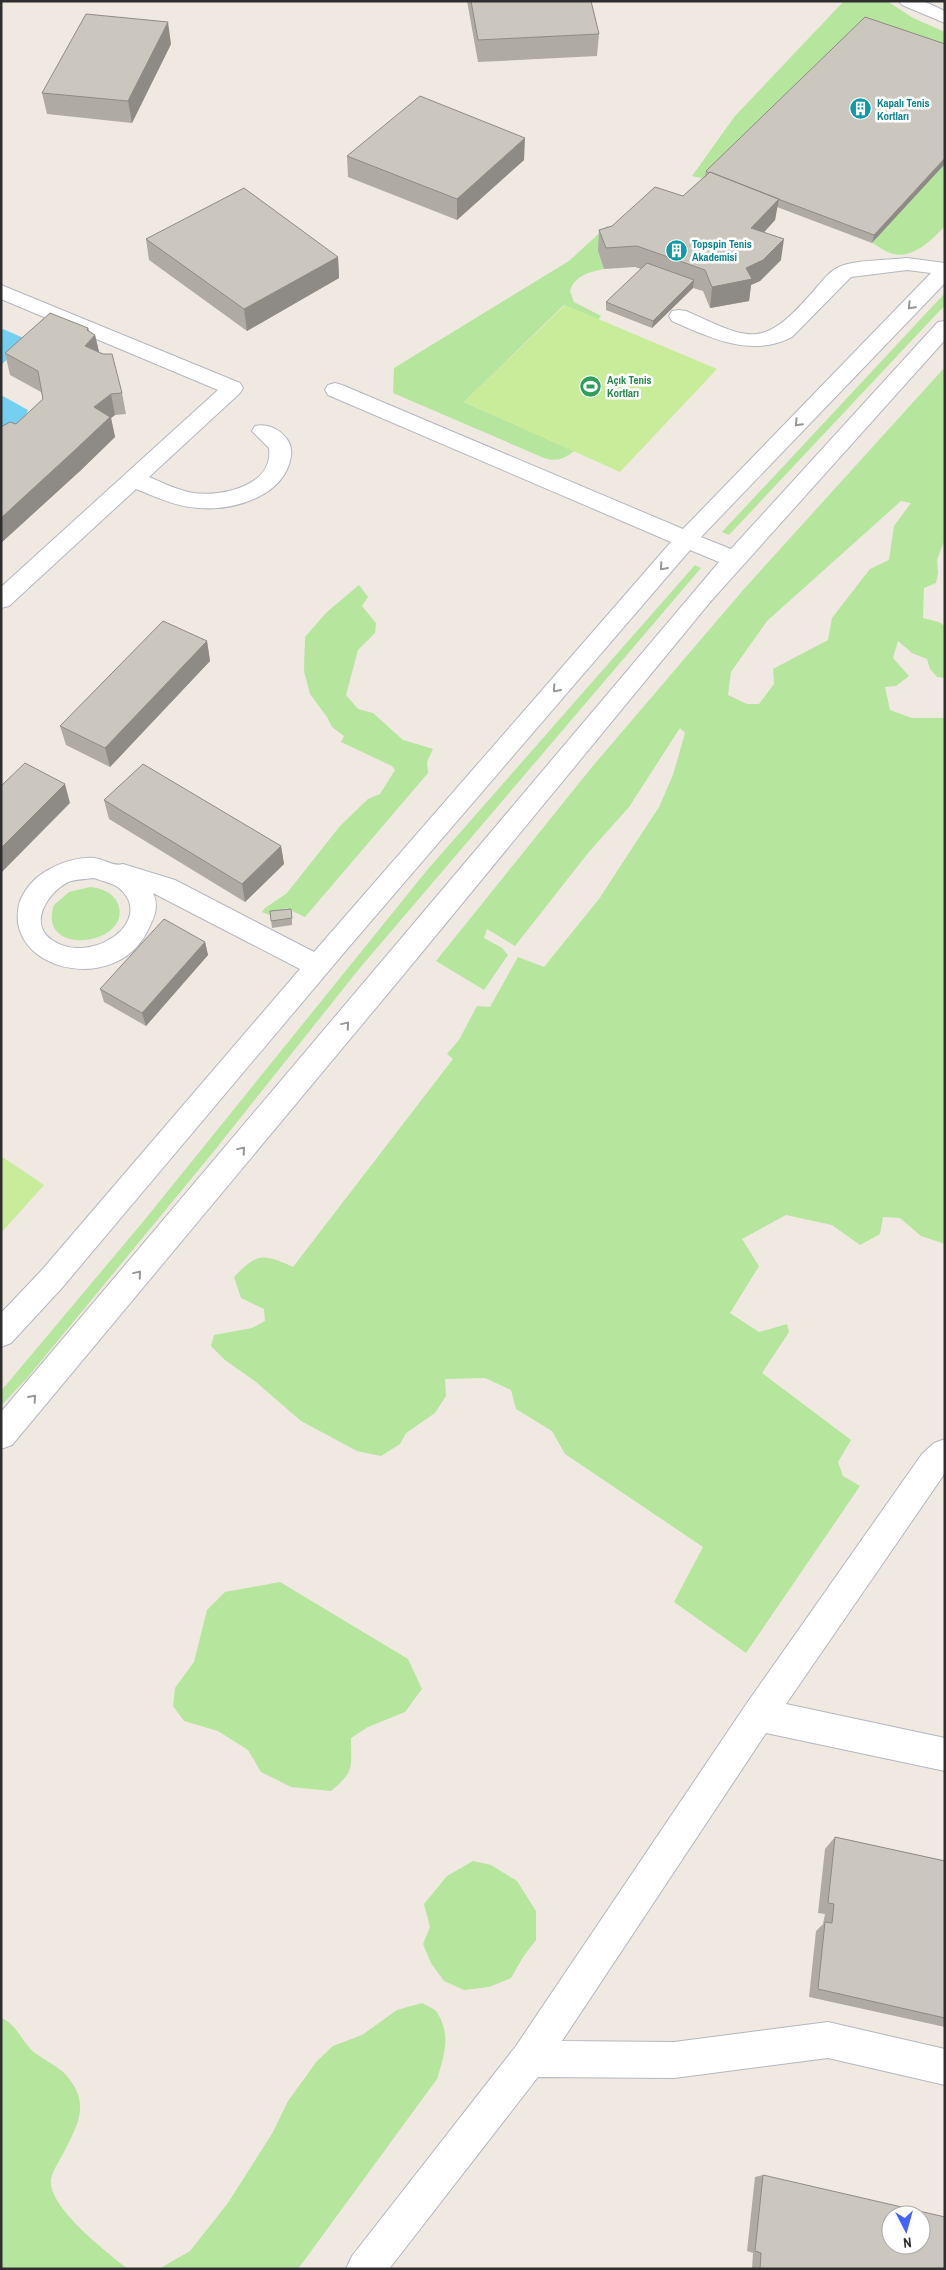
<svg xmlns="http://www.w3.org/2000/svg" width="946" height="2270" viewBox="0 0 946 2270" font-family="'Archivo Narrow',sans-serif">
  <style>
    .green { fill: #b6e59e; fill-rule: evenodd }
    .pitch { fill: #c9ec9a }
    .water { fill: #75cff0 }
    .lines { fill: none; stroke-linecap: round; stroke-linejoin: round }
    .minor-casing { stroke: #b4b7c1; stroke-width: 2 }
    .minor { fill: #fff; fill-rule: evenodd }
    .wall { fill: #afaba4 }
    .shaded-wall { fill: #8e8b86 }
    .building { fill: #cbc7bf; stroke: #8e8b86; fill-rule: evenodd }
    .oneway { stroke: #969696 }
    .labels { text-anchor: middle; stroke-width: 5; stroke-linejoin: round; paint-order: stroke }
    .far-culture-label { font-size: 11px; font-weight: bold; fill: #0d838f; stroke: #fff; text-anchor: start }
    .far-leisure-label { font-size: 11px; font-weight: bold; fill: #27864d; stroke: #fff; text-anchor: start }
  </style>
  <rect width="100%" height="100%" fill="#efe9e1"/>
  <!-- green -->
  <path class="green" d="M 844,1 L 887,1 L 913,18 L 945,32 L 945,53 L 705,179 L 692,176 L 735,116 Z
    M 945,164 L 945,226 C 932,240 911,261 890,253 C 884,251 878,246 872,243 Z
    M 607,226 L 625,234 L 598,251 L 604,269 C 590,272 575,275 570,291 L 574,302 L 601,316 L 598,320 L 564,305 L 464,402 L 574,451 C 564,459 557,462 544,458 L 393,393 L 394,368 L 569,261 Z
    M 945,293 L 945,305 L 729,535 L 722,532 Z
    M 945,367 L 945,539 L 937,560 L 938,573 L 936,583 L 924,588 L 923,618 L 939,622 L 945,626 L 945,678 L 937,677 L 930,669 L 927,659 L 912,653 L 898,641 L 893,658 L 909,676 L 896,686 L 885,687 L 890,710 L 912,718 L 945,718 L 945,1244 L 921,1236 L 900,1218 L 883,1217 L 880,1234 L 860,1245 L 832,1225 L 786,1215 L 742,1239 L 759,1266 L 730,1313 L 759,1332 L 787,1324 L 789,1332 L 762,1373 L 851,1440 L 838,1462 L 843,1476 L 860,1486 L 746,1653 L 674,1602 L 703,1547 L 565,1454 L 552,1431 L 516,1409 L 511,1390 L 485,1378 L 445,1379 L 446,1396 L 435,1413 L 406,1433 L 400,1444 L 381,1456 L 357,1451 L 301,1421 L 256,1382 L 225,1360 L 211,1346 L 214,1335 L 252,1328 L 265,1321 L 264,1309 L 241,1298 L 234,1277 C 258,1252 264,1254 293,1267 L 453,1059 L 447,1054 L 459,1040 L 477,1006 L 490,1007 L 518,957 L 544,967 L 599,899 L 659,807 L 673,775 L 685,733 L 680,728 L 629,807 L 588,853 L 515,946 L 487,929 L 484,938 L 502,948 L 508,955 L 484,990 L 436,961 L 592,767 L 744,589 ZM 901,501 L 911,503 L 894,526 L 889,560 L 870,569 L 832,618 L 828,640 L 773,669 L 774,684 L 759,704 L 747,704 L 728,695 L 731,672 L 767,621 Z
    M 695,565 L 701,568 L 359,969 L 210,1156 L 28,1377 L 1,1406 L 1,1391 L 142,1223 L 428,869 Z
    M 359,585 L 368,597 L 362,606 L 376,623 L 375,633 L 358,650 L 346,695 L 358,709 L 373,713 L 403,740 L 433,749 L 427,762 L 428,773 L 305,917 L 286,908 L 274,917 L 262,912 L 265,908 L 287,893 L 340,826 L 368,799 L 380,794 L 395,770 L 392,766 L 341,742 L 344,736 L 332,727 L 327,717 L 310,694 L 304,671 L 305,637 L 327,612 Z
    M 90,887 C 101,888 113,892 118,904 C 133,946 36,958 54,905 L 69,892 Z
    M 280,1582 L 408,1659 L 422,1689 L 405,1712 L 368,1727 L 351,1738 C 351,1768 355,1771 331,1791 L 291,1787 L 261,1772 L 248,1750 L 218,1731 L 184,1721 L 173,1706 L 175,1688 L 194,1662 L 207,1610 L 225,1592 Z
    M 473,1861 L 491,1865 L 517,1881 L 536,1911 L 536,1940 L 523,1957 L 511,1978 L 489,1987 L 464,1990 L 444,1981 L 431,1963 L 423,1944 L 430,1927 L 424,1904 L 447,1876 Z
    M 422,2003 C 427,2006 436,2009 438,2014 C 451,2035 444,2057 437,2079 L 298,2269 L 159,2269 L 190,2251 L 228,2203 L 273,2132 L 288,2101 L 317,2061 L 333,2046 L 362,2035 L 397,2010 Z
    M 1,2018 C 17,2024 22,2043 35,2053 C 45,2061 58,2066 66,2075 C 89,2101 80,2121 66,2148 C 62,2157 53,2169 51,2179 C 47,2207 108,2253 128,2269 L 1,2269 Z"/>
  <!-- pitch -->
  <path class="pitch" d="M 565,305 L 717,369 L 620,472 L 464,402 Z
    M 1,1156 L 44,1185 L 1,1233 Z"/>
  <!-- water -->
  <path class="water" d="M 3,329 L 28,340 L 1,365 L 1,330 Z
    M 1,395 L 28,410 L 26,415 L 1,438 Z"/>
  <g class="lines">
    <defs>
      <path id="minor" d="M 899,1 L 923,1 L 945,11 L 945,23 L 902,5 Z
        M 907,258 L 945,263 L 945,283 L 701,537 L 731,549 L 938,322 L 945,321 L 945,340 L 711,601 L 405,973 L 12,1445 L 1,1449 L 1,1412 L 719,562 L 690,550 L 348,948 L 61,1289 L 11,1343 L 1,1347 L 1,1313 L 41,1271 L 300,969 L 153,893 C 160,907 153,920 147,932 C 113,998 0,968 20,901 C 26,887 36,876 50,869 C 62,862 80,857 94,858 C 105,859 113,867 123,864 L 175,880 L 314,952 L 671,542 L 328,395 L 325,390 L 328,385 L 335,383 L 342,385 L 683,529 L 931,273 L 907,270 L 851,277 L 792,337 C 751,358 711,338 672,321 L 669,316 L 672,311 L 679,310 L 686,311 C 747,338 761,351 809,296 C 818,287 827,272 839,267 C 852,260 891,260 907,258 ZM 94,878 C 102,881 113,883 119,888 C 157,920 92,967 52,940 C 27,923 49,892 68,882 C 76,879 86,879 94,878 Z
        M 1,285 L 240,383 L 243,388 L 240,393 L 149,477 C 163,483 177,490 193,493 C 221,497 274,486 269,448 L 252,431 L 255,426 C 272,422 294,437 291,456 C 285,496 234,511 199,508 C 177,507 156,497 136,489 L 9,606 L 1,608 L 1,587 L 218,390 L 1,299 Z
        M 945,1439 L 945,1473 L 786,1704 L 945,1738 L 945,1771 L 766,1733 L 562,2041 L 674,2042 L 828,2022 L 945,2049 L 945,2085 L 828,2058 L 674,2078 L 538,2077 L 389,2269 L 346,2269 L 352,2256 L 516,2046 L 747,1703 L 922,1454 L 934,1443 Z"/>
    </defs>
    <!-- minor casing -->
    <use href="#minor" class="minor-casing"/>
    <!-- minor -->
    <use href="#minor" class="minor"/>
  </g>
  <!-- wall -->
  <path class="wall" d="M 467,1 L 591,1 L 599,34 L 597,56 L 478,62 Z
    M 171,44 L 132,123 L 47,114 L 42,93 Z
    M 945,44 L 872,243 L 777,207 L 775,220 L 764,232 L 781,260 L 760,281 L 751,285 L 749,301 L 710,308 L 703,291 L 693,288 L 652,328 L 606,310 L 606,302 L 641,269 L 635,267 L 604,269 L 598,251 L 599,230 L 612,226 L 683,196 L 705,176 L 706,171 Z
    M 347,156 L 524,160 L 457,220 L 348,177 Z
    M 146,239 L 338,257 L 339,278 L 247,331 L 149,260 Z
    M 88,328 L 89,331 L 95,335 L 99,352 L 122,393 L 126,414 L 115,415 L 111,418 L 115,437 L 80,471 L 1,543 L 1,427 L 16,424 L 43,399 L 41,392 L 10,375 L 5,353 Z
    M 207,641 L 210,661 L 110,767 L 66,745 L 60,726 Z
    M 104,800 L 281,846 L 284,864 L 245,902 L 109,819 Z
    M 270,911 L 292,916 L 292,925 L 272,928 Z
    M 205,942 L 208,955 L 146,1026 L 104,1002 L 100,989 Z
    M 835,1837 L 945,1861 L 945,2027 L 809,1997 L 816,1931 L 823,1924 L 825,1914 L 818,1913 L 825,1849 Z
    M 763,2175 L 945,2269 L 752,2269 L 753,2253 L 747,2251 L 755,2177 Z"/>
  <!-- shaded-wall -->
  <path class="shaded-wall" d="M 168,22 L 171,44 L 132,123 L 128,101 Z
    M 525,138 L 524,160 L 457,220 L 457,199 Z
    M 945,158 L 945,164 L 872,243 L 874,235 Z
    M 779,199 L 775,220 L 749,249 L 751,228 Z
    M 784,239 L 781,260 L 760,281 L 751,285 L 749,301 L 710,308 L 712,287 L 746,268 Z
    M 338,257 L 339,278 L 247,331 L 244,309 Z
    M 694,280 L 693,288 L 652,328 L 653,321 Z
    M 88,328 L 91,340 L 95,335 L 100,356 L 85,346 L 87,330 Z
    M 111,394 L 115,415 L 111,418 L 115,437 L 80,471 L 1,543 L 1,518 L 94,407 Z
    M 207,641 L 210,661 L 110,767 L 105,748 Z
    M 65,784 L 70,803 L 1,873 L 1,848 Z
    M 281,846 L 284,864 L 245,902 L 242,884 Z
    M 205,942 L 208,955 L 146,1026 L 142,1013 Z"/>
  <!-- building -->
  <path class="building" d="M 471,1 L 591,1 L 599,34 L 478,40 Z
    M 86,14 L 168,22 L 128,101 L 42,93 Z
    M 865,17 L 945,44 L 945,158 L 874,235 L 778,199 L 710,172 L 709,173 L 706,171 Z
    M 420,96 L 525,138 L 457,199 L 347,156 Z
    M 710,172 L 779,199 L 751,228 L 784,239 L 763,260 L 746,268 L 752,279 L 712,287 L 705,270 L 637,246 L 606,248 L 599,230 L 612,226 L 655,187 L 683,196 Z
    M 244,188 L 338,257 L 244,309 L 146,239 Z
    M 647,263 L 694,280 L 653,321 L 606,302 Z
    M 50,313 L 88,328 L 87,330 L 95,335 L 85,346 L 103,354 L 112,354 L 122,393 L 111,394 L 94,407 L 110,417 L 75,450 L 1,518 L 1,427 L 10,422 L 16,424 L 43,399 L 38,371 L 5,353 Z
    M 163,621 L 207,641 L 105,748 L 60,726 Z
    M 25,763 L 65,784 L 1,848 L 1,786 Z
    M 143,764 L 281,846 L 242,884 L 104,800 Z
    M 291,909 L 292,918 L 271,921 L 270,911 Z
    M 164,919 L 205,942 L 142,1013 L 100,989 Z
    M 835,1837 L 945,1861 L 945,2018 L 818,1989 L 825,1922 L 832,1923 L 834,1904 L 828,1903 Z
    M 763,2175 L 945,2217 L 945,2269 L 760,2269 L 761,2253 L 755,2251 ZM 891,2215 L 921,2215 L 921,2245 L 891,2245 Z"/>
  <!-- one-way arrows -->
  <defs><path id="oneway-chevron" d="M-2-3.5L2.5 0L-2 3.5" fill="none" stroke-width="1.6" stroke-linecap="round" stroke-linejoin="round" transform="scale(1.25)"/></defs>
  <g class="oneway">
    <use href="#oneway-chevron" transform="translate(911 306) rotate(134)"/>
    <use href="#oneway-chevron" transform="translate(798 423) rotate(134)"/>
    <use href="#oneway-chevron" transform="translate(663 567) rotate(131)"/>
    <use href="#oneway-chevron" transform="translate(556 689) rotate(131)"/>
    <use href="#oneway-chevron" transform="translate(346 1025) rotate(-50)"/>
    <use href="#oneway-chevron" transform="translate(242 1150) rotate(-50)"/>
    <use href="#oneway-chevron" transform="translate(138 1274) rotate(-50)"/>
    <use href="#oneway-chevron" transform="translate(33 1398) rotate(-49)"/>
  </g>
  <!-- icons -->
  <defs>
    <symbol id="building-disc" viewBox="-11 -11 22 22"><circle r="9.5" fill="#0f9aa8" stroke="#fff"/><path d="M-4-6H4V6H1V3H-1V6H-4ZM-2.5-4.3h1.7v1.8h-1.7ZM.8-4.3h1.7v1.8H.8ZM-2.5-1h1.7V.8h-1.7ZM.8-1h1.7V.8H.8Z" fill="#fff"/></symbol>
    <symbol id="stadium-disc" viewBox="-11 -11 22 22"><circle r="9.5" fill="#2e9e5b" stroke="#fff"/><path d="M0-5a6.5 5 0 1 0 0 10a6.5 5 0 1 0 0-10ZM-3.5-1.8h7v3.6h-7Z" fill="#fff"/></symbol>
  </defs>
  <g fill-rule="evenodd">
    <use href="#building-disc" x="848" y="96" width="25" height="25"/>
    <use href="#building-disc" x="664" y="238" width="25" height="25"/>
    <use href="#stadium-disc" x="578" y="374" width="25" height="25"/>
  </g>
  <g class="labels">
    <!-- far-culture labels -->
    <g class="far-culture-label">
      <text x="877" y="107">Kapalı Tenis<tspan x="877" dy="13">Kortları</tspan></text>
      <text x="692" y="248">Topspin Tenis<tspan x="692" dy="13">Akademisi</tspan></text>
    </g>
    <!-- far-leisure labels -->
    <g class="far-leisure-label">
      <text x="607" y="384">Açık Tenis<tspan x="607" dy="13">Kortları</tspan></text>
    </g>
  </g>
  <!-- border -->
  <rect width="946" height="2270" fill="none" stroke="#2e2e2e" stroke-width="5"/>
  <!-- north arrow -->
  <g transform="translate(906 2230) rotate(174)"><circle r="24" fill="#ffffff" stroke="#ababab"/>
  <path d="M0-4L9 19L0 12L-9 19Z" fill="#4264fb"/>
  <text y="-8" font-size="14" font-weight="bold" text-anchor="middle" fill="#2e2e2e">N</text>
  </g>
</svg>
